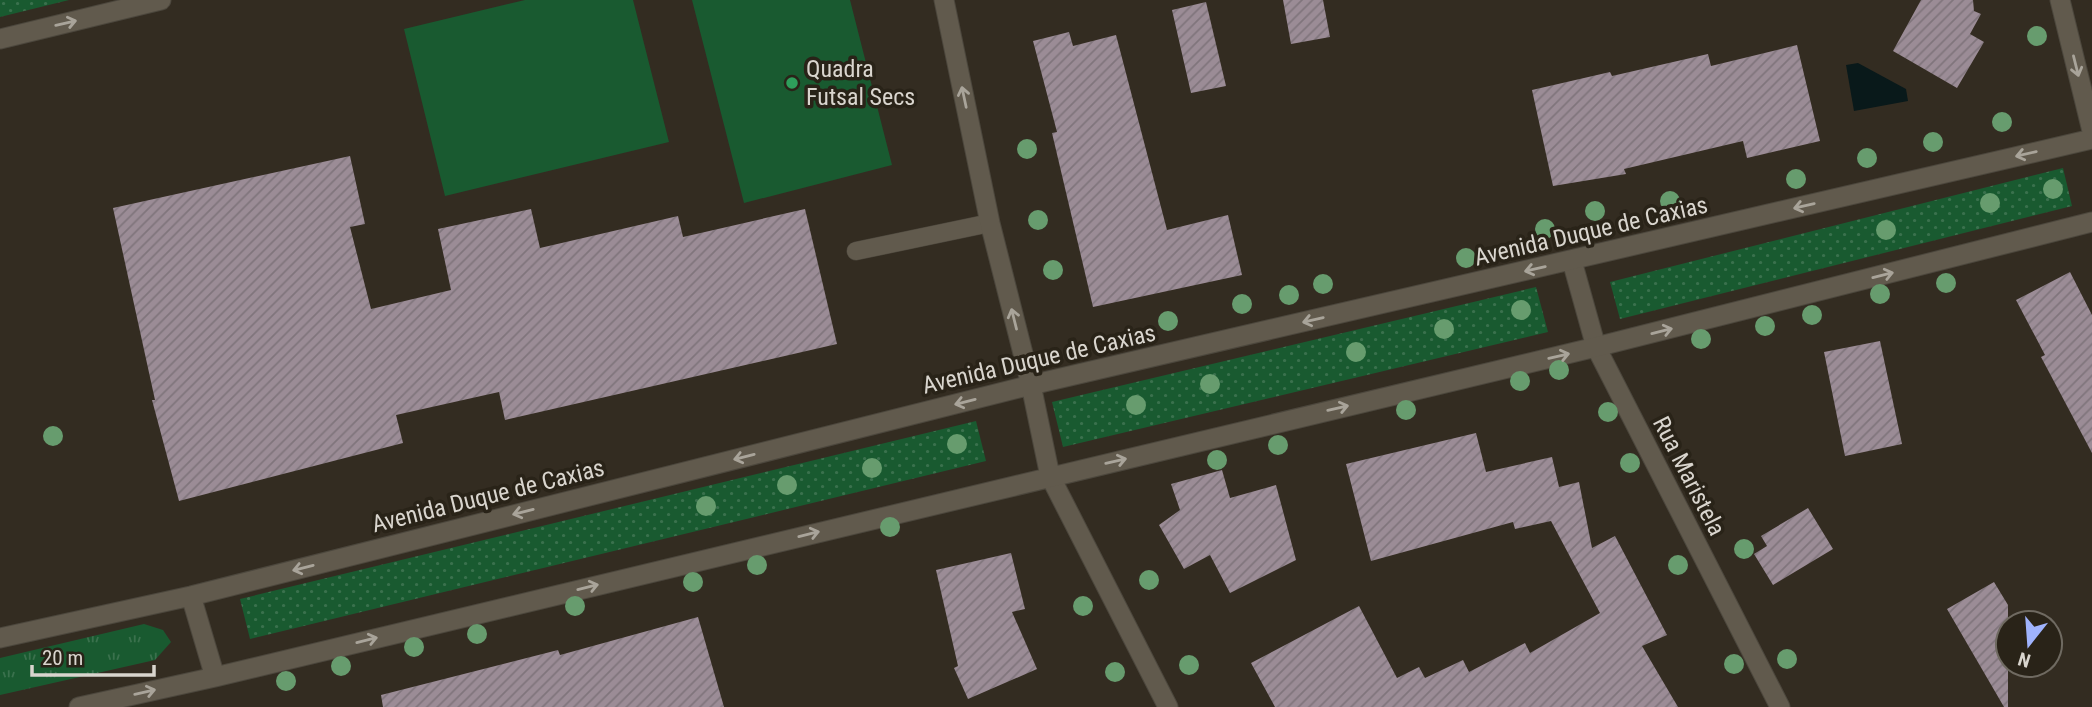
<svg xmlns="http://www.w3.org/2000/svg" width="2092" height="707" viewBox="0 0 2092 707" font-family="'Roboto Condensed',sans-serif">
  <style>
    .grass { fill: url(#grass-dots) }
    .park { fill: url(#park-tufts) }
    .pitch { fill: #195a30 }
    .water { fill: #09191a }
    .building { fill: url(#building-hatch) }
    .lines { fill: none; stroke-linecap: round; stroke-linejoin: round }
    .service-casing { stroke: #4c473d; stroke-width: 19 }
    .minor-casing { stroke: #4c473d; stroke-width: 21 }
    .tertiary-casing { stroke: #4c473d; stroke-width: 21 }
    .service { stroke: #615a4d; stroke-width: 18 }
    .minor { stroke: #615a4d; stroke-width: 19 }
    .tertiary { stroke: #615a4d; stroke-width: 19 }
    .tree { fill: #679c6e }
    .oneway { stroke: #a9a49a }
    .leisure-dot { fill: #2e9e5b; stroke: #292318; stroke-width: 2.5 }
    .labels { text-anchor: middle; stroke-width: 7; stroke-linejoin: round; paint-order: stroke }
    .poi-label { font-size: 24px; fill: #d9d5ce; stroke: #292318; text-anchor: start }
    .street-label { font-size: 24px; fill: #d9d5ce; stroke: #292318 }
  </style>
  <defs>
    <pattern id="grass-dots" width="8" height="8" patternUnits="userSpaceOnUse" patternTransform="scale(1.75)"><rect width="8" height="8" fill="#195a30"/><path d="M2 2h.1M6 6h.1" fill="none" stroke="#3a714d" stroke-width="1.8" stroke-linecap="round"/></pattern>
    <pattern id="park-tufts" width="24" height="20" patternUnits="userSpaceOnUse" patternTransform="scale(1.75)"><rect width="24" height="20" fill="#195a30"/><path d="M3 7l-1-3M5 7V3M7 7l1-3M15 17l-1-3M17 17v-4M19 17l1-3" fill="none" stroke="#3a714d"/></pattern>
    <pattern id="building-hatch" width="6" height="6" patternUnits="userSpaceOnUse" patternTransform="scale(1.75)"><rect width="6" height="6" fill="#9b8c96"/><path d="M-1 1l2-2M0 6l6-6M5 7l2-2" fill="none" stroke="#80757c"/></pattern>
  </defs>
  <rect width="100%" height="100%" fill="#332c21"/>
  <!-- grass -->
  <path class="grass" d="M 0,0 L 69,0 L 0,17 Z
    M 2063,168 L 2072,206 L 1620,319 L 1610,282 Z
    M 1536,287 L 1548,332 L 1063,447 L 1052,402 Z
    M 976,421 L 986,461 L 250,639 L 240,599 Z"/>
  <!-- park -->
  <path class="park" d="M 144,624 L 163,630 L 171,642 L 155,660 L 0,695 L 0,658 Z"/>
  <!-- pitch -->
  <path class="pitch" d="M 525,0 L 633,0 L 669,142 L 445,196 L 404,29 Z
    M 692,0 L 850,0 L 892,165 L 744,203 Z"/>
  <!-- water -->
  <path class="water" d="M 1858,63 L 1906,89 L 1908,101 L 1854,111 L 1846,65 Z"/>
  <!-- building -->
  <path class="building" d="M 1283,0 L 1323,0 L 1330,37 L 1291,44 Z
    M 1921,0 L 1973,0 L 1974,11 L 1981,14 L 1970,34 L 1984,42 L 1957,88 L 1893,51 Z
    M 1206,2 L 1226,86 L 1191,93 L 1172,10 Z
    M 1069,32 L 1073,46 L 1116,35 L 1167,230 L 1228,215 L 1242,275 L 1093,307 L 1052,133 L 1057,132 L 1033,41 Z
    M 1797,45 L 1820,141 L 1747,158 L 1743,141 L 1624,169 L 1626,174 L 1553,186 L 1532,90 L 1610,72 L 1612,76 L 1708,54 L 1711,66 Z
    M 350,156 L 365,224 L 350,227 L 371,309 L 451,290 L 438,229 L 531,209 L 540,248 L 678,216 L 683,237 L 805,209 L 837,344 L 505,420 L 499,392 L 396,415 L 403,443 L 179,501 L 152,400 L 155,400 L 113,208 Z
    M 2070,272 L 2092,315 L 2092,453 L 2041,357 L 2045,355 L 2016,300 Z
    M 1880,341 L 1902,444 L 1845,456 L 1824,352 Z
    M 1476,433 L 1486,472 L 1552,457 L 1559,487 L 1579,482 L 1592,548 L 1615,536 L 1667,635 L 1642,646 L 1678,707 L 1275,707 L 1251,663 L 1359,606 L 1397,678 L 1419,667 L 1425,678 L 1463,660 L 1469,672 L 1525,643 L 1530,653 L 1600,613 L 1551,521 L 1515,529 L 1513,522 L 1371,561 L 1346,464 Z
    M 1222,470 L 1230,498 L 1276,485 L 1296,560 L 1230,593 L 1210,555 L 1184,569 L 1159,525 L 1180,510 L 1171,484 Z
    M 1808,508 L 1833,549 L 1773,585 L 1754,554 L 1767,546 L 1761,536 Z
    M 1011,553 L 1025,609 L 1012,612 L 1037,669 L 968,699 L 954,668 L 958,666 L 936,570 Z
    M 1994,582 L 2008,605 L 2008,707 L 2004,707 L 1947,609 Z
    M 698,617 L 724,707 L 383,707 L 381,695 L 558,650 L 560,655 Z"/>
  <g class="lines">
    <defs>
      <path id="service" d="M 856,251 L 990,223"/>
      <path id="minor" d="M 944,0 L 990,223 L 1031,385
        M 1572,261 L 1596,347 L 1780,707
        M 1050,476 L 1168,707"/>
      <path id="tertiary" d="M 2060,0 L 2092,131
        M 0,39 L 161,0
        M 1031,385 L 1050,476
        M 191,596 L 215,677
        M 0,638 L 191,596 L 1031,385 L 2092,139
        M 79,707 L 215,677 L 1596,347 L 2092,222"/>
    </defs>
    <!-- service casing -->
    <use href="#service" class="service-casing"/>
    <!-- minor casing -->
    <use href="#minor" class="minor-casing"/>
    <!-- tertiary casing -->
    <use href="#tertiary" class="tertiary-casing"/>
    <!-- service -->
    <use href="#service" class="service"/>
    <!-- minor -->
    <use href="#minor" class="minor"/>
    <!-- tertiary -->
    <use href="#tertiary" class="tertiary"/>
  </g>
  <!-- trees -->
  <g class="tree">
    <circle cx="2037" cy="36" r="10"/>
    <circle cx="2002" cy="122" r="10"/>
    <circle cx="1933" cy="142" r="10"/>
    <circle cx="1027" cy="149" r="10"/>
    <circle cx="1867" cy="158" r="10"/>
    <circle cx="1796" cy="179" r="10"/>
    <circle cx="2053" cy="189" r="10"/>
    <circle cx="1670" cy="201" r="10"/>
    <circle cx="1990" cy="203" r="10"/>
    <circle cx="1595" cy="211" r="10"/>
    <circle cx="1038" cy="220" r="10"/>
    <circle cx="1545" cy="229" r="10"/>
    <circle cx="1886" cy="230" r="10"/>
    <circle cx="1466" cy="258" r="10"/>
    <circle cx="1053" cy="270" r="10"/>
    <circle cx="1946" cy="283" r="10"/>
    <circle cx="1323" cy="284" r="10"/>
    <circle cx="1880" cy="294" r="10"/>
    <circle cx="1289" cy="295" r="10"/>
    <circle cx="1242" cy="304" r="10"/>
    <circle cx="1521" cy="310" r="10"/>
    <circle cx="1812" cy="315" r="10"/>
    <circle cx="1168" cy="321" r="10"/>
    <circle cx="1765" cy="326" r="10"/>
    <circle cx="1444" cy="329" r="10"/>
    <circle cx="1701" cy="339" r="10"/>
    <circle cx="1356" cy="352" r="10"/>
    <circle cx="1559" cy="370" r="10"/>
    <circle cx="1520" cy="381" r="10"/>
    <circle cx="1210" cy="384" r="10"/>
    <circle cx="1136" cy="405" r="10"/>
    <circle cx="1406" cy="410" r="10"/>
    <circle cx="1608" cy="412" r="10"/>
    <circle cx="53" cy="436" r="10"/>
    <circle cx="957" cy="444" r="10"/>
    <circle cx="1278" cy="445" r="10"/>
    <circle cx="1217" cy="460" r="10"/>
    <circle cx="1630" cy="463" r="10"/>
    <circle cx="872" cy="468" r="10"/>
    <circle cx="787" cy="485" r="10"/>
    <circle cx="706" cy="506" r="10"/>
    <circle cx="890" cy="527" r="10"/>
    <circle cx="1744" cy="549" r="10"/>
    <circle cx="757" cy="565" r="10"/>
    <circle cx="1678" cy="565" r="10"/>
    <circle cx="1149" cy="580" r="10"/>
    <circle cx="693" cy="582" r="10"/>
    <circle cx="575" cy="606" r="10"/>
    <circle cx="1083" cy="606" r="10"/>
    <circle cx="477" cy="634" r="10"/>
    <circle cx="414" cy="647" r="10"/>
    <circle cx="1787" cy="659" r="10"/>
    <circle cx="1734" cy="664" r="10"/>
    <circle cx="1189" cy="665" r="10"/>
    <circle cx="341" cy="666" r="10"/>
    <circle cx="1115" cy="672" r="10"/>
    <circle cx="286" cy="681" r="10"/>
  </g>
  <!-- one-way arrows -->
  <defs><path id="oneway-shaft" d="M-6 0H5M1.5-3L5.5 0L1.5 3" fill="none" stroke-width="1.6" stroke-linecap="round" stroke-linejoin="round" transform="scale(1.75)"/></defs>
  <g class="oneway">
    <use href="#oneway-shaft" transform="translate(66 23) rotate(-13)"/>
    <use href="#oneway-shaft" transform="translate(2076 66) rotate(76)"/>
    <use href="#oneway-shaft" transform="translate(964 97) rotate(-102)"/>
    <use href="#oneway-shaft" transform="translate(2026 154) rotate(167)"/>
    <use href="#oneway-shaft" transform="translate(1804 206) rotate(167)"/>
    <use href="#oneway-shaft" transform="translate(1535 269) rotate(167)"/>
    <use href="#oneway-shaft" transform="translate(1883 275) rotate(-14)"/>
    <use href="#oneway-shaft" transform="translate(1014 319) rotate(-104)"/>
    <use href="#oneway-shaft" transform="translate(1313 320) rotate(167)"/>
    <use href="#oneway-shaft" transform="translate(1662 331) rotate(-14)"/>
    <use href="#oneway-shaft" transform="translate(1559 356) rotate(-13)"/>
    <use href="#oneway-shaft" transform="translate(965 402) rotate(166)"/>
    <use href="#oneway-shaft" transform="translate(1338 408) rotate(-13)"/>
    <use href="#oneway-shaft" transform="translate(744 457) rotate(166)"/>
    <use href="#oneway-shaft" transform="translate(1116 461) rotate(-13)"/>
    <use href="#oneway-shaft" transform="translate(523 512) rotate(166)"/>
    <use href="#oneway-shaft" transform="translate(809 534) rotate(-14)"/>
    <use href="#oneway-shaft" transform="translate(303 568) rotate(166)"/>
    <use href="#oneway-shaft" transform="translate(588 587) rotate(-14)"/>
    <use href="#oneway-shaft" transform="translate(367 640) rotate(-14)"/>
    <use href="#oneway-shaft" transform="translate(145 692) rotate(-13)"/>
  </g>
  <!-- markers -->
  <circle class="leisure-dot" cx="792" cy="83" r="7"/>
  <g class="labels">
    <!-- poi labels -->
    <g class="poi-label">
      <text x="806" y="77">Quadra<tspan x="806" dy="28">Futsal Secs</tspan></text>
    </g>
    <!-- street labels -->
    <g class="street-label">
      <text transform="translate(1591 231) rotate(-13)" y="8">Avenida Duque de Caxias</text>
      <text transform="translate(1039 359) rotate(-13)" y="8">Avenida Duque de Caxias</text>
      <text transform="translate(1689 476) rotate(63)" y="8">Rua Maristela</text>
      <text transform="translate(488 496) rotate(-14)" y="8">Avenida Duque de Caxias</text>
    </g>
  </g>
  <!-- north arrow -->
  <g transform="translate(2029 644) rotate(197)"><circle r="33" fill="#292318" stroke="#6f6a61" stroke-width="2"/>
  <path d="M0-5L12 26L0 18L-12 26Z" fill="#9fb3fd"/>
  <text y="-10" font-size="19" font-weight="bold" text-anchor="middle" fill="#d9d5ce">N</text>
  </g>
  <!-- scale -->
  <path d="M32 665v10h122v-10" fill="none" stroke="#d9d5ce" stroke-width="3.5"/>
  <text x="42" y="665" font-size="21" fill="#d9d5ce" stroke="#292318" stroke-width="5" paint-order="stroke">20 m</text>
</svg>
